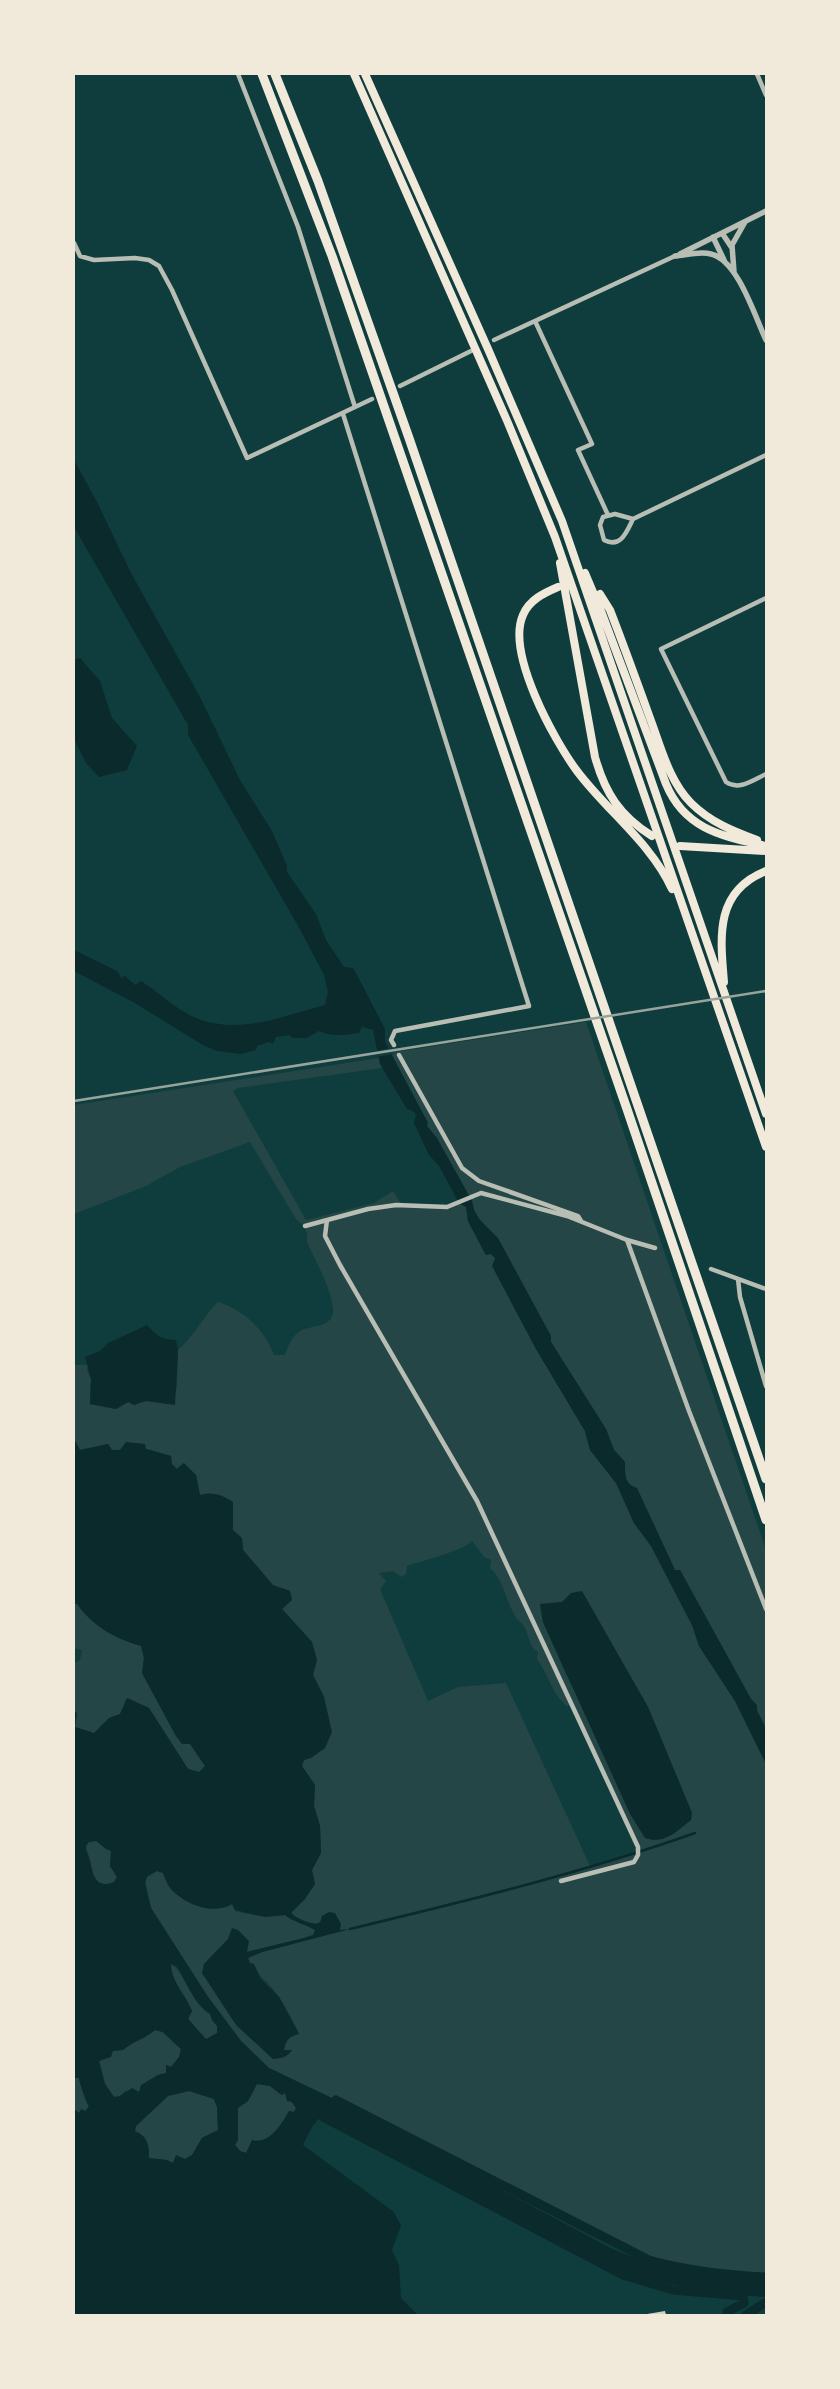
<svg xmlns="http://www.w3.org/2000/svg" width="840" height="2389" viewBox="0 0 840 2389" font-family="'Space Grotesk',sans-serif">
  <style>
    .green { fill: #244646; fill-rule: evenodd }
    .water { fill: #0a2a2b; fill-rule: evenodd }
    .pier { fill: #0f3d3e }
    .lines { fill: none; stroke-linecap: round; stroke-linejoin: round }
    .stream { stroke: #0a2a2b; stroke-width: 2.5 }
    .canal { stroke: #0a2a2b; stroke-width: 9 }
    .river { stroke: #0a2a2b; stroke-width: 16 }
    .building { fill: #cfcfc3 }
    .minor { stroke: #b8beb3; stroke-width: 4.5 }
    .tertiary { stroke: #b8beb3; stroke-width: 5.5 }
    .trunk { stroke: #f1e9da; stroke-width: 8 }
    .motorway { stroke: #f1e9da; stroke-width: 9 }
    .rail { stroke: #97a49c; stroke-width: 2.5 }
  </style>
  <rect width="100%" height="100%" fill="#0f3d3e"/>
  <!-- green -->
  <path class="green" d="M 586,1022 L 766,1550 L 766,1728 L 757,1710 L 757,1705 L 751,1699 L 680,1570 L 675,1570 L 637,1489 C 624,1484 625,1474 625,1462 L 614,1450 L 606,1429 L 551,1342 L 551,1336 L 523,1288 L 474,1210 L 472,1201 L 436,1138 L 427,1126 L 428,1123 L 390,1053 Z
    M 379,1058 L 382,1068 L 238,1088 L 233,1091 L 306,1220 L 374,1203 L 393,1191 L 402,1205 L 447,1207 L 459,1203 L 466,1207 L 468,1221 L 485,1254 L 491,1254 L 495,1258 L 508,1296 L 536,1349 L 585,1431 L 590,1450 L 616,1483 L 634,1523 L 651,1546 L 692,1625 L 699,1646 L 735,1701 L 766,1764 L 766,2277 C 726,2275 688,2271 649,2260 L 336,2100 L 269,2068 L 241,2041 L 208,1997 L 151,1908 L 145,1879 L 157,1871 L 163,1873 L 170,1888 L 226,1907 L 232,1904 L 235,1911 C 251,1915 268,1918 285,1915 C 294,1922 305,1924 315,1930 L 313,1935 L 304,1938 L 247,1952 L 228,1939 L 209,1959 L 202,1973 L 273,2059 L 292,2051 L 284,2050 C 286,2040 289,2037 299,2033 C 292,2019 283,2001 273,1989 C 264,1978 261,1979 254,1965 L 250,1963 L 248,1958 L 262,1952 L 349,1929 L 339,1931 L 322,1920 L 315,1925 L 295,1917 L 291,1912 L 305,1899 L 312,1870 L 321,1853 L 320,1826 L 314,1806 L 315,1785 L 302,1766 L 324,1697 L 313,1675 L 316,1660 L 312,1642 L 282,1609 L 290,1591 L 273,1586 L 243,1550 L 242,1538 L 233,1531 L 210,1493 L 200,1495 L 196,1475 L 183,1463 L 177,1469 L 172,1464 L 171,1456 L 146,1449 L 112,1450 L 108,1444 L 80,1450 L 74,1439 L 74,1365 L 89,1365 L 87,1370 L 91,1379 L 90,1404 L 116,1409 L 128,1402 L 134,1405 L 177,1389 L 178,1350 C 194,1336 203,1317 218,1302 C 244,1310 265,1330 274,1355 L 285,1355 C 288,1346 292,1335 302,1330 C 314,1325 335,1327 333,1308 C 330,1286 316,1262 307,1242 C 308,1230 305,1226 296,1219 L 250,1142 L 180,1167 L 146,1186 L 74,1214 L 74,1105 ZM 472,1541 L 484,1557 L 491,1560 L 490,1568 C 505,1581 506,1604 517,1619 C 519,1621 521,1622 523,1625 C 529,1633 528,1646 538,1652 L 537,1659 C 548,1674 553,1696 567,1706 L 572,1705 L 638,1851 L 590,1866 L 506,1683 L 458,1687 L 428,1701 L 380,1589 L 386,1581 L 379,1573 L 393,1571 L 402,1577 L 406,1574 L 407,1566 C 421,1561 466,1550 472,1541 ZM 562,1602 L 629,1674 L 648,1707 L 692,1813 L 691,1820 L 672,1835 L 651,1840 L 565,1672 L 543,1622 L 540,1604 Z
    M 74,1604 L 77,1604 C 93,1626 116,1639 141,1646 L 144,1658 L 142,1673 L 176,1736 L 182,1744 L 190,1744 L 205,1766 L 199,1772 L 188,1769 L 149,1708 L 127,1698 L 120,1714 L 109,1718 L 94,1733 L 75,1727 L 77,1713 L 74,1711 L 74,1663 L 80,1660 L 82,1650 L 74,1648 Z
    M 96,1841 L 111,1850 L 110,1865 L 117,1877 L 114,1882 C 95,1889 93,1874 90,1861 C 89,1855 86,1852 86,1845 L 89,1842 Z
    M 171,1964 C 189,1976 192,2003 210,2014 L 212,2020 L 217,2026 L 217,2033 L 206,2040 L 188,2019 L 192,2011 C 186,1994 171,1982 171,1964 Z
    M 155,2030 L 162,2032 L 181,2049 L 179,2057 L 171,2067 L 167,2065 L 166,2073 L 139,2092 L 125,2091 L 120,2096 L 114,2097 L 105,2084 L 99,2061 L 113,2051 L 123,2050 C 133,2041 145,2038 155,2030 Z
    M 78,2076 L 89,2106 C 85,2111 82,2114 75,2112 L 74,2109 L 74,2078 Z
    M 257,2084 L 270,2086 L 281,2095 L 285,2093 L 296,2108 L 294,2112 L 289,2111 C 282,2124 269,2145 252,2141 L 247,2153 L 240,2151 L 235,2145 L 238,2140 L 238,2108 L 248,2101 Z
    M 189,2091 L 214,2099 L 217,2107 L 218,2130 L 202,2138 L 192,2155 L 185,2159 L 181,2157 L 173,2163 L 167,2160 L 148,2158 L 149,2149 L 135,2131 L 136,2126 L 168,2096 Z"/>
  <!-- water -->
  <path class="water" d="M 74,460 L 97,502 L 131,573 L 200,697 L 240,780 L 272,831 L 287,866 L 287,872 L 316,914 L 326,940 L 344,967 L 353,968 L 357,975 L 385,1029 L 385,1042 L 428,1123 L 427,1126 L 437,1138 L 472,1201 L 474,1210 L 479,1219 L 498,1238 L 551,1336 L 551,1342 L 606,1429 L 614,1450 L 625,1462 C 625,1474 624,1484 637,1488 L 675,1570 L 680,1570 L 751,1699 L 757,1705 L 757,1711 L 766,1728 L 766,1764 L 735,1701 L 699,1646 L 692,1625 L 651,1546 L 634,1523 L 616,1483 L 590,1450 L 585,1431 L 536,1349 L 492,1266 L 495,1258 L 491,1254 L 486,1255 L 468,1221 L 466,1207 L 459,1203 L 439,1166 L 429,1155 L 414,1123 L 416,1115 L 413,1111 L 407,1109 L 380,1064 L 373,1030 L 362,1027 L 359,1033 C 344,1035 333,1037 319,1031 L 306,1038 L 293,1038 L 289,1035 L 276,1037 L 273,1044 L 269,1042 L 257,1046 L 256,1050 L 241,1054 L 217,1051 L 203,1045 L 133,1002 L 74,971 L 74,950 L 117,971 L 122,979 L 124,975 L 135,985 L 141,981 C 157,991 171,1005 188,1014 C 233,1038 279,1017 325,1005 L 328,992 L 324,975 L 301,931 L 188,735 L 188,725 L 74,527 Z
    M 80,658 L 100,681 L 112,718 L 137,746 L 127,770 L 99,777 L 86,763 L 74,739 L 74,660 Z
    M 147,1325 C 156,1335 162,1340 176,1340 L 178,1350 L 175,1405 L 146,1401 L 134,1405 L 128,1402 L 116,1409 L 90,1404 L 91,1379 L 85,1357 L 100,1351 L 108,1343 Z
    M 74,1439 L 80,1450 L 108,1444 L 112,1450 L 120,1450 L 126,1442 L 145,1444 L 146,1449 L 171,1456 L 172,1464 L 177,1469 L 184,1463 L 196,1475 L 200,1495 C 214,1492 221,1494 233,1502 L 233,1530 L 242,1538 L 243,1550 L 273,1585 L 290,1591 L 292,1600 L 282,1609 L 312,1642 L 317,1660 L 313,1675 L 324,1697 L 332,1732 L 325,1748 L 311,1758 L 304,1760 L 302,1766 L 315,1785 L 314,1806 L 320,1826 L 321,1853 L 312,1870 L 315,1884 L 305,1899 L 291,1913 C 296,1918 312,1926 320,1923 L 322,1916 L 329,1912 L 335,1913 L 341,1924 L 340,1930 L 350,1929 L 262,1952 L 248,1958 L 250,1963 L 254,1964 L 260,1978 L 279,1997 L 299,2034 C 289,2036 285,2041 284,2050 L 292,2050 C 286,2058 282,2058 273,2059 L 236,2025 L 202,1973 L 204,1964 L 228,1939 L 232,1928 L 238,1930 L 249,1941 L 247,1952 L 304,1938 L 313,1935 L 315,1930 C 305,1924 294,1922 285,1915 L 265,1917 L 235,1910 L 232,1904 C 213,1916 184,1904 170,1888 C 167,1884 165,1878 163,1873 L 157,1871 L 147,1876 L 145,1884 L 151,1908 L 208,1997 L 241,2041 L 269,2068 L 336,2100 L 323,2117 L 321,2116 L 312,2127 L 303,2145 L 394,2212 L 401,2226 L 392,2250 L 399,2265 L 401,2298 L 418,2315 L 74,2315 L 74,2109 L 79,2113 L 81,2109 L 86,2111 L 89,2106 C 86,2103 79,2081 79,2078 L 74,2078 L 74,1711 L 77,1713 L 75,1727 L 94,1733 L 109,1718 L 120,1714 L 127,1698 L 149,1708 L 188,1769 L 199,1772 L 205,1766 L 190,1744 L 182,1744 L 176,1736 L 142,1673 L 144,1658 L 141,1646 C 114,1638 94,1627 77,1604 L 74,1604 ZM 96,1841 L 106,1849 L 111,1851 L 110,1866 L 117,1877 L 114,1882 C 95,1890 93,1874 90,1861 C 89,1855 86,1852 86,1846 L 89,1842 ZM 171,1964 L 177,1967 C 186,1982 195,2005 210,2014 L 212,2020 L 217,2026 L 217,2033 L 206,2039 L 188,2019 L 192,2011 C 186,1995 171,1982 171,1964 ZM 155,2030 L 163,2032 L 181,2049 L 179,2057 L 171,2067 L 166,2065 L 166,2073 L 158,2075 L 141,2085 L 139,2092 L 132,2088 L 120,2096 L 114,2097 L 105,2084 L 99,2061 L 111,2057 L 113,2051 L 123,2050 C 133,2041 145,2039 155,2030 ZM 257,2084 L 270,2086 L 282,2095 L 285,2093 L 287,2101 L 292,2102 L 296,2108 L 294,2112 L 289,2111 C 282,2124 269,2145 252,2140 L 246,2153 L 240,2151 L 235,2145 L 238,2140 L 238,2108 L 248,2101 ZM 189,2091 L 214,2099 L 217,2107 L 218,2130 L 202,2138 L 192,2155 L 185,2159 L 176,2155 L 173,2163 L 167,2160 L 149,2158 C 149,2144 148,2137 135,2131 L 136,2126 L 168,2096 Z
    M 582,1591 L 648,1707 L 692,1813 L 691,1820 C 677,1830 666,1845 645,1838 L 630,1814 L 543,1622 L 540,1604 L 562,1602 L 571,1593 Z"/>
  <!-- pier -->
  <path class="pier" d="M 391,1048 L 394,1054 L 376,1057 L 375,1051 Z"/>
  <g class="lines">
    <!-- stream -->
    <path class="stream" d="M 350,1929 C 466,1901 582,1873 695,1833"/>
    <!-- canal -->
    <path class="canal" d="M 728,2315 L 727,2312 L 744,2303 L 743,2296 L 673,2290 L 623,2275 L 323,2117 L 336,2100 L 649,2260 C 688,2271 726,2275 766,2277
      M 746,2315 L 766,2302"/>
    <!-- river -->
    <path class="river" d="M 335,2111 L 611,2257 C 660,2278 712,2286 766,2289"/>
  </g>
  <!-- building -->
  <path class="building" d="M 665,2311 L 666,2315 L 647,2315 L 647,2314 Z"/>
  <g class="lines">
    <!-- minor -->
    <path class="minor" d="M 238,74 L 298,227 L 355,407
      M 757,74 L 766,95
      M 74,243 L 80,256 L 94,260 L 135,258 L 149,260 L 159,266 L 172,290 L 247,458 L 372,399
      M 535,321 L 592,444 L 578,450 L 608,515
      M 494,340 L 675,256
      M 400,386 L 471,351
      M 343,414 L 529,1006 L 395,1031 L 391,1040 L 394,1045
      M 615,514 L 633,519 C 627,531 621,549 604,540 L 600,525 L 603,517 Z
      M 633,519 L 766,455
      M 766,598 L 661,649 L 726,782 C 739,791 753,780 766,774
      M 399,1055 L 462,1168 L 479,1181 L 578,1216 L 581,1221
      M 327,1220 L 325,1236 L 340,1265 L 477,1501 L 638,1847 L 638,1855 L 634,1862 L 561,1881
      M 305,1226 L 368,1209 L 396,1205 L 447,1207 L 481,1193 L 567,1216 L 627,1240 L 655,1248
      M 627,1240 L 689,1411 L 766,1609
      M 711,1269 L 766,1289
      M 738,1279 L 740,1297 L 766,1386"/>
    <!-- tertiary -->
    <path class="tertiary" d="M 722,233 L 732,248
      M 713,237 L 724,260
      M 680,254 L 766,211
      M 675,256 C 686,255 700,251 711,254 C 738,260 755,317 766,340
      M 734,272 L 732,245 L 745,222"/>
    <!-- trunk -->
    <path class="trunk" d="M 354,74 L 508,423 L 555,537 L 766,1147
      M 365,74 L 488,349 L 562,521 L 766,1114
      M 560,563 L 595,757 C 605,793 620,816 652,836
      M 585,573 L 601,611 L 666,784 C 685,830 723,836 766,846
      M 558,587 C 544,593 529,600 523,615 C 506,653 554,740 577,771 C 607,811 651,843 672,889
      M 600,594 L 610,610 C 624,646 637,682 650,718 C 661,747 669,781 691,803 C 710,822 733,831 757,840
      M 680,846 L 766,851
      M 724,982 C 720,936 715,891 766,871"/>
    <!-- motorway -->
    <path class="motorway" d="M 262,74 L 332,256 L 628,1112 L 766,1520
      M 275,74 L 318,181 L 409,438 L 766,1479"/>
    <!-- rail -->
    <path class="rail" d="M 74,1101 L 766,991"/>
  </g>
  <!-- border -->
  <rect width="840" height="2389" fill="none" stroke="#f1e9da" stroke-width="150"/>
</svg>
